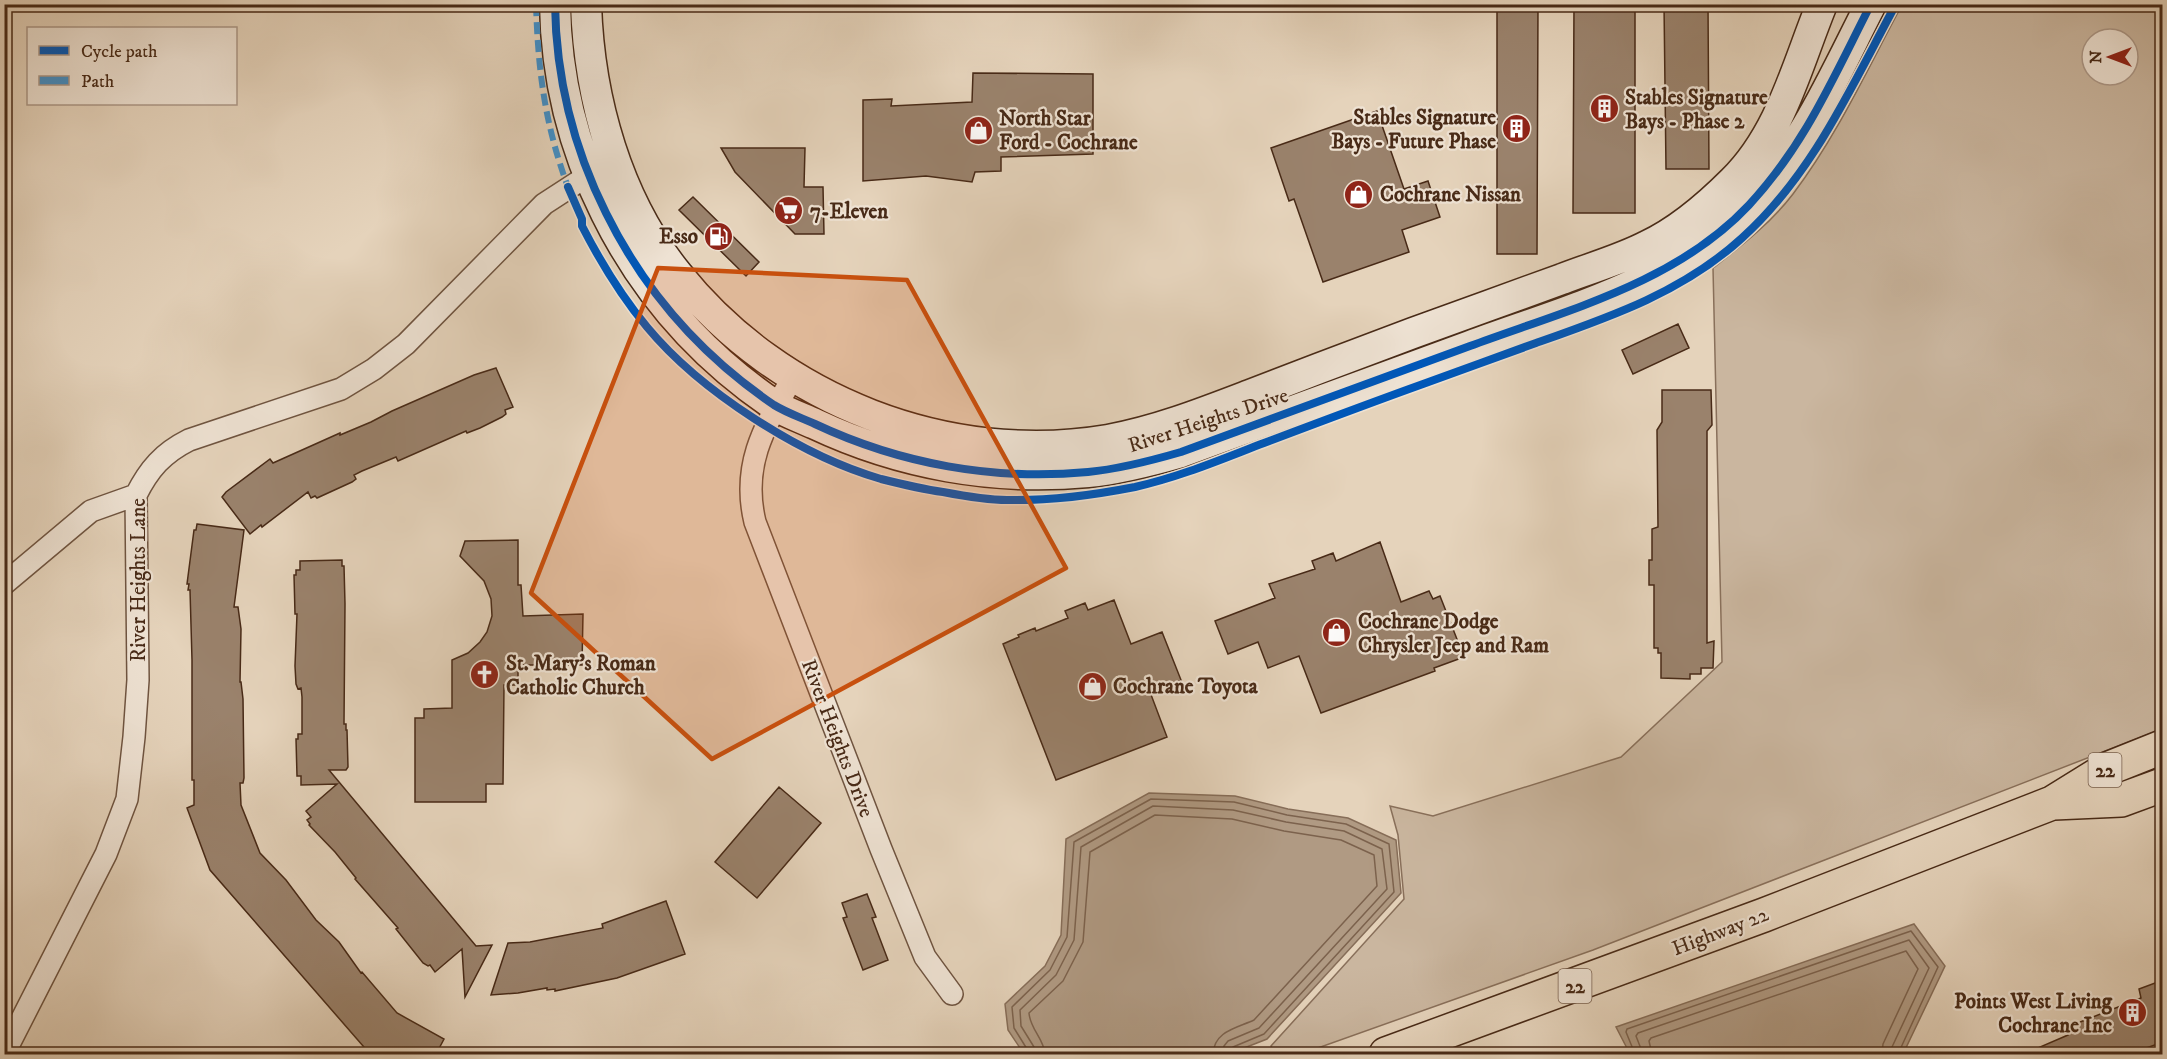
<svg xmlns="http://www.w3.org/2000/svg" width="2167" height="1059" viewBox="0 0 2167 1059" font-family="'IM FELL DW Pica',serif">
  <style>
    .green { fill: #cab69f; stroke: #89705b; stroke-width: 1.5; fill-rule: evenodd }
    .water { fill: #b09a83; stroke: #866d58; stroke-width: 1.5 }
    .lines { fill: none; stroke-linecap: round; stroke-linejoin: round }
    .shore { stroke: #7c624d; stroke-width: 1.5 }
    .building { fill: #9a826c; stroke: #482a17; stroke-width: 1.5 }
    .street-casing { stroke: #6f5440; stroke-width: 24 }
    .secondary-casing { stroke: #482a17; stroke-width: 33 }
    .primary-casing { stroke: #482a17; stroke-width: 36 }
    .street { stroke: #eee2d3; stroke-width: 21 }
    .secondary { stroke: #eee2d3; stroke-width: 30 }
    .primary { stroke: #e5d3bb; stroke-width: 33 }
    .quiet { stroke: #4190c9; stroke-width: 6; stroke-dasharray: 12 6; stroke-linecap: butt }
    .cycleway-casing { stroke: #eee2d3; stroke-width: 11 }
    .cycleway { stroke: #0057b8; stroke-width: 8 }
    .marked { fill: #c8500e; fill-opacity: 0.2; stroke: #c8500e; stroke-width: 4.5; stroke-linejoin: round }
    .labels { text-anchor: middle; stroke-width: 4.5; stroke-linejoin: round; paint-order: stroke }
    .shield { fill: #eee2d3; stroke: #7a614f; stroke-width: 1.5 }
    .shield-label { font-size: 20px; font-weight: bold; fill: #482a17 }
    .poi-label { font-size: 21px; font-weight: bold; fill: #482a17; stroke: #eee2d3; text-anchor: start }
    .street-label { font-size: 21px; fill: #482a17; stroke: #eee2d3 }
  </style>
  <rect width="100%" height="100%" fill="#e5d3bb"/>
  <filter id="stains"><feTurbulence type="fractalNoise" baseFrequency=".00333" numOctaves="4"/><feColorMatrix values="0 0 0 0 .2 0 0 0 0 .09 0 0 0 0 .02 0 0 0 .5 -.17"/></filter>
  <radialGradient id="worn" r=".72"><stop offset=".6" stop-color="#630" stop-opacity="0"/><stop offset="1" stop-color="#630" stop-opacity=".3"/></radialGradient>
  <!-- green -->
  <path class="green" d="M 1902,5 L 2162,5 L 2162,729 L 1593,950 L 1301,1054 L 1273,1054 L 1271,1046 L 1404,899 L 1398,835 L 1390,806 L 1433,816 L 1621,757 L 1722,662 L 1713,268 C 1741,246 1771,223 1793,194 C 1837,136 1868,68 1902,5 ZM 2092,39 L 2128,39 L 2128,75 L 2092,75 Z"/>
  <!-- water -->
  <path class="water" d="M 1149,793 L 1235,796 L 1288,809 L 1348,818 L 1396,840 L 1401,893 L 1267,1039 L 1229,1054 L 1024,1054 L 1008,1030 L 1005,1004 L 1045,966 L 1061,935 L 1066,839 Z
    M 1914,924 L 1945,966 L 1903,1054 L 1630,1054 L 1616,1027 Z"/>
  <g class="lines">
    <!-- shore -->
    <path class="shore" d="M 1028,1054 L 1027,1049 L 1014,1028 L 1012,1007 L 1050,970 L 1067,937 L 1074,842 L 1151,799 L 1234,802 L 1287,815 L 1346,824 L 1389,844 L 1394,892 L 1264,1034 L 1233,1047 L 1230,1054
      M 1036,1054 L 1034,1047 L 1021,1026 L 1020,1010 L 1056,975 L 1074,940 L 1081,847 L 1153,806 L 1233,810 L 1286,822 L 1344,831 L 1382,849 L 1387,889 L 1259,1028 L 1228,1041 L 1224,1046 L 1222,1054
      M 1045,1054 C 1044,1039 1030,1029 1029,1013 L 1063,981 L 1083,942 L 1090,852 L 1155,815 L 1232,819 L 1284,831 L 1341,840 L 1374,855 L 1377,886 L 1254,1020 C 1237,1028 1214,1031 1213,1054
      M 1635,1054 L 1626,1032 L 1627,1029 L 1911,931 L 1938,967 L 1898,1054
      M 1643,1054 L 1636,1036 L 1638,1033 L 1909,940 L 1929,968 L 1892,1047 L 1891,1054
      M 1652,1054 L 1649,1041 L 1651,1038 L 1906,951 L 1918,969 L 1883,1044 L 1882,1054"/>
  </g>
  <!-- building -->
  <path class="building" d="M 1497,4 L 1538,4 L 1537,254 L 1497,254 Z
    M 1574,4 L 1635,4 L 1635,213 L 1573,213 Z
    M 1664,4 L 1708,4 L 1709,169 L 1666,169 Z
    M 973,73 L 1093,74 L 1093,154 L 1001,157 L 1001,171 L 975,172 L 972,182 L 926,176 L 863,181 L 863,100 L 892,99 L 891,106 L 972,102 Z
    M 1377,111 L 1404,189 L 1428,181 L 1440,217 L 1402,230 L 1409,252 L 1323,282 L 1294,199 L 1289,201 L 1271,148 Z
    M 721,148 L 805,148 L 804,187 L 823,187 L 824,234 L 795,234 L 735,172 Z
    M 693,197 L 759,262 L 746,276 L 679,210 Z
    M 1678,324 L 1689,348 L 1633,374 L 1622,350 Z
    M 496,368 L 513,407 L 505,410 L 506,414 L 502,417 L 480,428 L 467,433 L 466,431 L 398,461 L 396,457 L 362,471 L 354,475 L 356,479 L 352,482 L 317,498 L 315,496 L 311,498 L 308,492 L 262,527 L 261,525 L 250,534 L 222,497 L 226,492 L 270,459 L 273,463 L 340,433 L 340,435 L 371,422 L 392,411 L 474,375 Z
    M 1662,390 L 1711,390 L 1712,425 L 1707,431 L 1707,643 L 1714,641 L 1713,668 L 1701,668 L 1701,674 L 1690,674 L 1690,679 L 1661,678 L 1661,653 L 1658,653 L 1658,648 L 1654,648 L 1654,585 L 1649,585 L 1649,560 L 1652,560 L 1652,529 L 1658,527 L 1657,430 L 1662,422 Z
    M 197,524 L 244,530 L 234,607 L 238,607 L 241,629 L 240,682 L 241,682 L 243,699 L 244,778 L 243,783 L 240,783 L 241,805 L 260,853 L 286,880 L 316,920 L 339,942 L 361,973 L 362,972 L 397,1013 L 444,1039 L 436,1054 L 370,1054 L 210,870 L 187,808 L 194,805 L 194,780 L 192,780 L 192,660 L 190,590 L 188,590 L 189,584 L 187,584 L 194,530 L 196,530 Z
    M 518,540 L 518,585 L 521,585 L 523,616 L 583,614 L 582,665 L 518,665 L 518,685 L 504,685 L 503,784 L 486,784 L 486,802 L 415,802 L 415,718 L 424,718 L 424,709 L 452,708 L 452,660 L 468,653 L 480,642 L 487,632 L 492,616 L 491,599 L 484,581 L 460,556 L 465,541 Z
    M 1380,542 L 1401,602 L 1429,591 L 1433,599 L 1440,596 L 1464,657 L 1434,668 L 1435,671 L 1321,713 L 1299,656 L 1268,668 L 1258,642 L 1228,654 L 1215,621 L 1275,598 L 1269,584 L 1315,569 L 1312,561 L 1333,553 L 1336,561 Z
    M 342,560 L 342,566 L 344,566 L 345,604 L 344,724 L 346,724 L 346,730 L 347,730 L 348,767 L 346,770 L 329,770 L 476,946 L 492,945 L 465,997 L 462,949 L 435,972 L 430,965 L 428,966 L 423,963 L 396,929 L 398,928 L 355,879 L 356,878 L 335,852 L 309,825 L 310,824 L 307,820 L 311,817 L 306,811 L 337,784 L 301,785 L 301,776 L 297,776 L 296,739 L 298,739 L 298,734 L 302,734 L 302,697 L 301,688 L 298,689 L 296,684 L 295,666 L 297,614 L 295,614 L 294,575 L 296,575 L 296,570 L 300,570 L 300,561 Z
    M 1114,600 L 1131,644 L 1162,632 L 1181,680 L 1150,692 L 1167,737 L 1056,780 L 1003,644 L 1019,637 L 1018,635 L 1035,628 L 1036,631 L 1068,618 L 1065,611 L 1085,603 L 1088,610 Z
    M 779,787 L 821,823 L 757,898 L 715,862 Z
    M 867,894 L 876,917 L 872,918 L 888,960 L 863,970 L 843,918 L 847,917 L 842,903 Z
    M 666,901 L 685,954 L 617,978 L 555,991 L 555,989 L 547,990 L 547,988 L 518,993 L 491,995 L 508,943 L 530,942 L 603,928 L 602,924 Z
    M 2163,980 L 2163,1042 L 2130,1054 L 2024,1054 L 2068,1035 L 2065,1028 L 2141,998 L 2139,989 Z"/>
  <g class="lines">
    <defs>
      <path id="street" d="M 793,377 C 765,426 741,464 755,522 L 881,849 L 925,957 L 952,994
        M 4,584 L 91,511 L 136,495
        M 4,1054 L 106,854 L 127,799 L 134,737 L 138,680 L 136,495 C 149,469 163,453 189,440 L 341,389 L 374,369 L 406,344 L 544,204 L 601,167"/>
      <path id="secondary" d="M 555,4 C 556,79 573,147 606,213 C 645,292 702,356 774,405 C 787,413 802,418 815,424 C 900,464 994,481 1088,472 C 1120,469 1150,461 1181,452 C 1277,417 1373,382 1470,346 C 1567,310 1676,283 1749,205 C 1805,145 1834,76 1871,4
        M 586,4 C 589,99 617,200 678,275 C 779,401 948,467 1108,440 C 1157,431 1203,413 1250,395 C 1304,374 1359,353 1413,333 C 1463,315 1512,297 1562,279 C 1590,268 1620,260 1647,246 C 1679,231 1708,206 1733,181 C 1781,134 1797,65 1822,4"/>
      <path id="primary" d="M 2054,803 L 2121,800 L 2162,785
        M 1386,1054 L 1764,915 L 2052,803 L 2107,769 L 2162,747"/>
    </defs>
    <!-- street casing -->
    <use href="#street" class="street-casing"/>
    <!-- secondary casing -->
    <use href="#secondary" class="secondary-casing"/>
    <!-- primary casing -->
    <use href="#primary" class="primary-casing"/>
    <!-- street -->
    <use href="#street" class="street"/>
    <!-- secondary -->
    <use href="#secondary" class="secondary"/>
    <!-- primary -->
    <use href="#primary" class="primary"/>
    <!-- quiet -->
    <path class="quiet" d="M 536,4 C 538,71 545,125 568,187"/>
    <defs>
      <path id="cycleway" d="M 555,4 C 556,79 573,147 606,213 C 645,292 702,356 774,405 C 787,413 802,418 815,424 C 900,464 994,481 1088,472 C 1120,469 1150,461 1181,452 C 1277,417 1373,382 1470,346 C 1567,310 1676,283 1749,205 C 1805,145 1834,76 1871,4
        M 568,187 L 582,219 L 582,226 C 600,261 622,297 647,327 C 700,391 801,456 881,479 C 901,484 922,489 943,492 C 964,496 986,500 1007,500 C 1049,501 1094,495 1135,487 C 1180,477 1222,459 1264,443 C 1317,423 1370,403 1423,384 C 1461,370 1498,357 1536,343 C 1610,317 1683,292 1742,238 C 1813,174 1851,87 1896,4"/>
    </defs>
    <!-- cycleway casing -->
    <use href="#cycleway" class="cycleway-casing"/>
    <!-- cycleway -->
    <use href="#cycleway" class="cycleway"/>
  </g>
  <!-- marked area -->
  <path class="marked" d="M 658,268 L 907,280 L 1066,568 L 712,759 L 531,593 Z"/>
  <!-- icons -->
  <defs>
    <symbol id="building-disc" viewBox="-11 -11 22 22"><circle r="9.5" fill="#8f2418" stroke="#eee2d3"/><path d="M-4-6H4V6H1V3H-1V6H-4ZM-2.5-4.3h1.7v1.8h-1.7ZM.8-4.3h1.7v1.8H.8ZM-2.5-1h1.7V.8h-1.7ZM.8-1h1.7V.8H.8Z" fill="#fff"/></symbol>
    <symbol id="shop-disc" viewBox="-11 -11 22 22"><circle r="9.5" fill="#8f2418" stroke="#eee2d3"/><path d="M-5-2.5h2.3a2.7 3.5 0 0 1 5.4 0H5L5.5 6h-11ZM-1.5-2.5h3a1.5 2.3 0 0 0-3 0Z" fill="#fff"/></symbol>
    <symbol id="supermarket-disc" viewBox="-11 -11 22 22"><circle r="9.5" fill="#8f2418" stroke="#eee2d3"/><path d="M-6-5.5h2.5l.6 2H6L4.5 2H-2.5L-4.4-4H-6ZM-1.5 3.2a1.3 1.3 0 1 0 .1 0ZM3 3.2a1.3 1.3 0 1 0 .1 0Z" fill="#fff"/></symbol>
    <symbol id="fuel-disc" viewBox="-11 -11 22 22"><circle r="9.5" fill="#8f2418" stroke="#eee2d3"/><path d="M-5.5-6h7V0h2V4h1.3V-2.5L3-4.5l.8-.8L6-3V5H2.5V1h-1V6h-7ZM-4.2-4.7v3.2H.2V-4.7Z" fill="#fff"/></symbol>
    <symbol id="church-disc" viewBox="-11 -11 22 22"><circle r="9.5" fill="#8f2418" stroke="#eee2d3"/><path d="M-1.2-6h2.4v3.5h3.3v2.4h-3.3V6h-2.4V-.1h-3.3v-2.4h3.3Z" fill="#fff"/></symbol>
  </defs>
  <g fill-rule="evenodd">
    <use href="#building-disc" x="1588" y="92" width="33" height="33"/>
    <use href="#building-disc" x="1500" y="112" width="33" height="33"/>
    <use href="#shop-disc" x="962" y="114" width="33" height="33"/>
    <use href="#shop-disc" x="1342" y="178" width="33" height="33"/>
    <use href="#supermarket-disc" x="772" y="194" width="33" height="33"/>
    <use href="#fuel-disc" x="702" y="220" width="33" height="33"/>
    <use href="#shop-disc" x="1320" y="616" width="33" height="33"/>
    <use href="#church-disc" x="468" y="658" width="33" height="33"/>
    <use href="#shop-disc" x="1076" y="670" width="33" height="33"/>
    <use href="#building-disc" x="2116" y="996" width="33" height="33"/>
  </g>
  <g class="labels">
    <!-- shield labels -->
    <g class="shield">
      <rect x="2088.5" y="753" width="33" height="34" rx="4.5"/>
      <rect x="1558.5" y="969" width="33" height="34" rx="4.5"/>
    </g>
    <g class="shield-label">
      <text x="2105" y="777">22</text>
      <text x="1575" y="993">22</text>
    </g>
    <!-- poi labels -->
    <g class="poi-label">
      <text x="1625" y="104">Stables Signature<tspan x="1625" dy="24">Bays - Phase 2</tspan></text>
      <text x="1496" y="124" text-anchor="end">Stables Signature<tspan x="1496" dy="24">Bays - Future Phase</tspan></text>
      <text x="999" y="125">North Star<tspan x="999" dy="24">Ford - Cochrane</tspan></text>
      <text x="1380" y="201">Cochrane Nissan</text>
      <text x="810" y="218">7-Eleven</text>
      <text x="698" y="243" text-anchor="end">Esso</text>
      <text x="1358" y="628">Cochrane Dodge<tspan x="1358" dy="24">Chrysler Jeep and Ram</tspan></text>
      <text x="506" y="670">St. Mary's Roman<tspan x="506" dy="24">Catholic Church</tspan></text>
      <text x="1113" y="693">Cochrane Toyota</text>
      <text x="2112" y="1008" text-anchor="end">Points West Living<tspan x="2112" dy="24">Cochrane Inc</tspan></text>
    </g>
    <!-- street labels -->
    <g class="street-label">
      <text transform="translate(1208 420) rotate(-18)" y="7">River Heights Drive</text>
      <text transform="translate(138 580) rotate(-90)" y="7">River Heights Lane</text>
      <text transform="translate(838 738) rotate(69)" y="7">River Heights Drive</text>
      <text transform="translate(1720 931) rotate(-21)" y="7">Highway 22</text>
    </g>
  </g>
  <!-- margin -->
  <rect width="2167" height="1059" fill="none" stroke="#e5d3bb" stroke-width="24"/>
  <rect x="6" y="6" width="2155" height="1047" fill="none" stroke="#482a17" stroke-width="3"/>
  <rect x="12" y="12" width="2143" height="1035" fill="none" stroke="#482a17" stroke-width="1.5"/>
  <!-- legend -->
  <rect x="27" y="27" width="210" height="78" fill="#eee2d3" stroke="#ac9888" stroke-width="1.5"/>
  <rect x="39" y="46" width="30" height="9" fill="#0057b8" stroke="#ac9888" stroke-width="1.5"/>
  <text x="81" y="57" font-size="18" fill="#482a17">Cycle path</text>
  <rect x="39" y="76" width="30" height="9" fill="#4190c9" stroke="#ac9888" stroke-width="1.5"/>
  <text x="81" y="87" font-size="18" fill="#482a17">Path</text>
  <!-- north arrow -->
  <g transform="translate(2110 57) rotate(270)"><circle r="28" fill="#eee2d3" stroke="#ac9888" stroke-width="1.5"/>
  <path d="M0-4.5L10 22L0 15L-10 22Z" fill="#8f2418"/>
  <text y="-9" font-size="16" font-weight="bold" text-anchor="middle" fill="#482a17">N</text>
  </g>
  <rect width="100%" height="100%" filter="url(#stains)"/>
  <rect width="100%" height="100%" fill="url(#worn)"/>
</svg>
